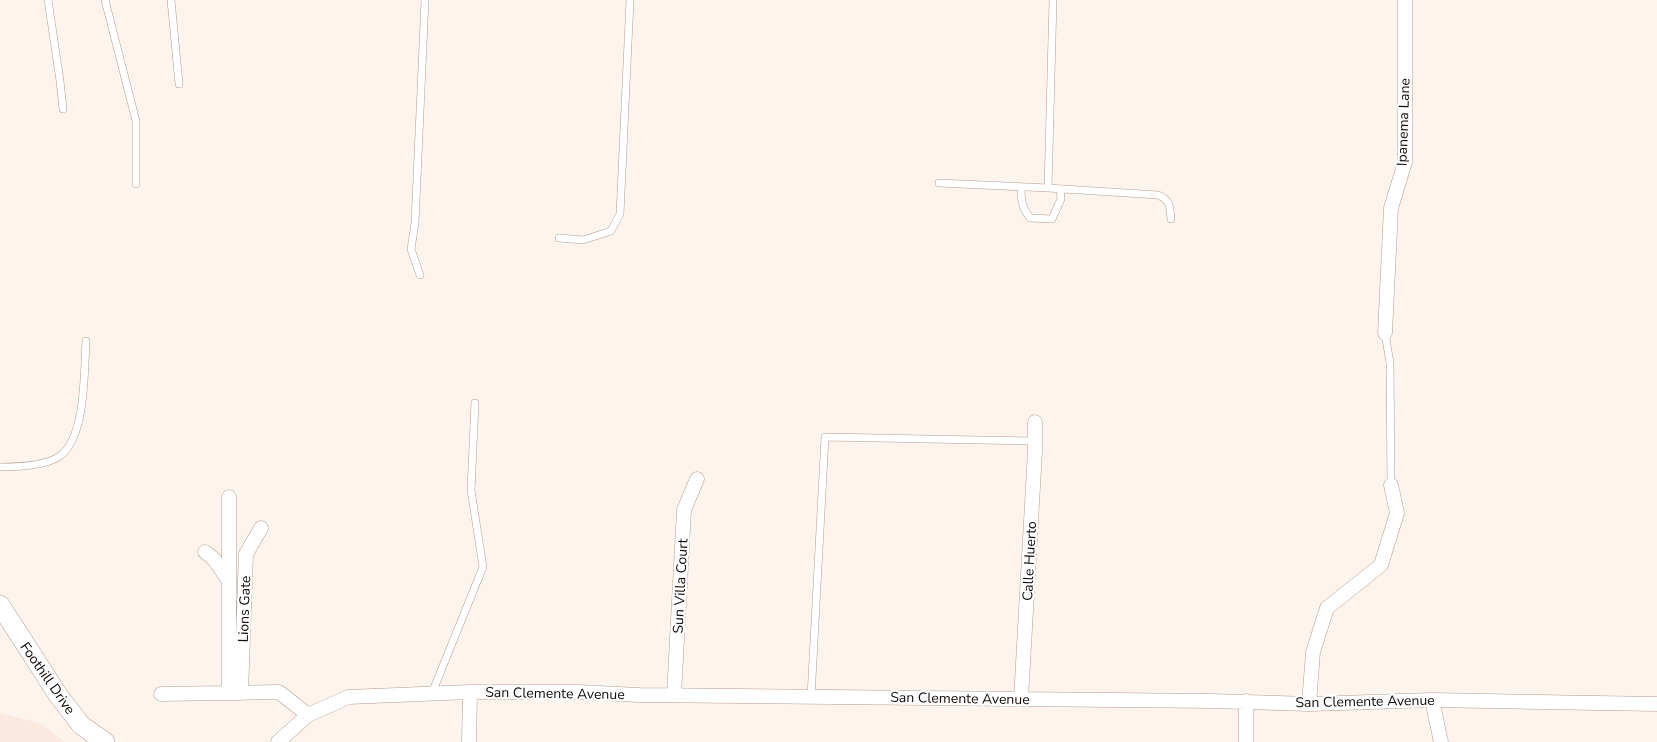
<svg xmlns="http://www.w3.org/2000/svg" width="1657" height="742" viewBox="0 0 1657 742" font-family="'Nunito Sans',sans-serif">
  <style>
    .built { fill: #fbe8de }
    .lines { fill: none; stroke-linecap: round; stroke-linejoin: round }
    .lane-casing { stroke: #b29d90; stroke-width: 8 }
    .street-casing { stroke: #b29d90; stroke-width: 15 }
    .secondary-casing { stroke: #b29d90; stroke-width: 20 }
    .lane { stroke: #fff; stroke-width: 7 }
    .street { stroke: #fff; stroke-width: 14 }
    .secondary { stroke: #fff; stroke-width: 19 }
    .labels { text-anchor: middle; stroke-width: 4.5; stroke-linejoin: round; paint-order: stroke }
    .street-label { font-size: 14px; fill: #110a06; stroke: #fff }
  </style>
  <rect width="100%" height="100%" fill="#fdf4ee"/>
  <!-- built -->
  <path class="built" d="M 0,713 L 42,724 L 65,742 L 0,742 Z"/>
  <g class="lines">
    <defs>
      <path id="lane" d="M 48,0 L 60,81 L 63,109
        M 105,0 L 136,121 L 136,184
        M 171,0 L 179,84
        M 1053,0 L 1048,188 L 1158,195 C 1170,200 1170,206 1171,219
        M 939,183 L 1048,188
        M 1021,187 C 1021,200 1022,208 1030,218 L 1052,219 L 1061,199 L 1060,189
        M 559,238 L 583,240 L 611,231 L 620,214 L 630,0
        M 420,275 L 411,249 L 415,223 L 425,0
        M 1385,333 L 1390,363 L 1391,485
        M 0,467 C 17,467 46,466 60,456 C 86,437 84,371 86,341
        M 432,693 L 483,567 L 471,490 L 475,403
        M 811,697 L 825,437 L 1035,441"/>
      <path id="street" d="M 1385,333 L 1391,208 L 1405,162 L 1405,0
        M 229,497 L 229,693
        M 205,552 L 214,559 L 229,581
        M 241,693 L 246,554 L 261,528
        M 161,694 L 279,692 L 308,715
        M 674,695 L 684,510 L 697,479
        M 1021,699 L 1035,451 L 1035,422
        M 1432,700 L 1441,742
        M 1246,701 L 1246,742
        M 1309,704 L 1313,652 L 1327,608 L 1381,565 L 1397,513 L 1391,485
        M 278,742 L 308,715 L 348,697 L 470,692 L 578,692 L 639,695 L 1212,701 L 1309,704 L 1432,700 L 1657,704
        M 469,742 L 470,692"/>
      <path id="secondary" d="M 0,605 L 58,695 L 81,725 L 105,742"/>
    </defs>
    <!-- lane casing -->
    <use href="#lane" class="lane-casing"/>
    <!-- street casing -->
    <use href="#street" class="street-casing"/>
    <!-- secondary casing -->
    <use href="#secondary" class="secondary-casing"/>
    <!-- lane -->
    <use href="#lane" class="lane"/>
    <!-- street -->
    <use href="#street" class="street"/>
    <!-- secondary -->
    <use href="#secondary" class="secondary"/>
  </g>
  <g class="labels">
    <!-- street labels -->
    <g class="street-label">
      <text transform="translate(1403 122) rotate(-88)" y="5">Ipanema Lane</text>
      <text transform="translate(1029 561) rotate(-87)" y="5">Calle Huerto</text>
      <text transform="translate(680 586) rotate(-87)" y="5">Sun Villa Court</text>
      <text transform="translate(244 609) rotate(-88)" y="5">Lions Gate</text>
      <text transform="translate(48 678) rotate(55)" y="5">Foothill Drive</text>
      <text transform="translate(555 693) rotate(1)" y="5">San Clemente Avenue</text>
      <text transform="translate(960 698) rotate(1)" y="5">San Clemente Avenue</text>
      <text transform="translate(1365 701) rotate(-1)" y="5">San Clemente Avenue</text>
    </g>
  </g>
</svg>
